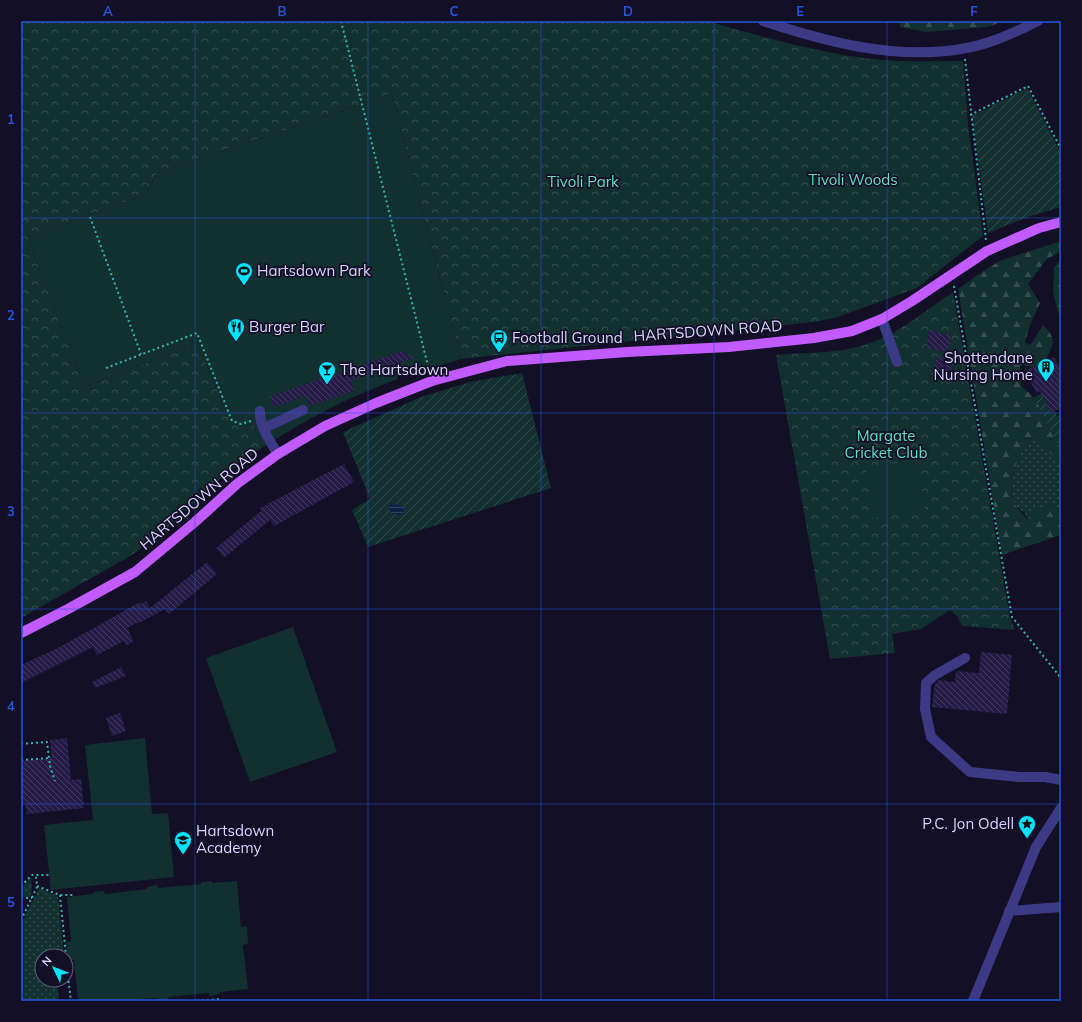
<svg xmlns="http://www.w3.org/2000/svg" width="1082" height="1022" viewBox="0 0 1082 1022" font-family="Mulish,sans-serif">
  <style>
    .grass { fill: url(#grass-dots) }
    .forest { fill: url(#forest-firs) }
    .park { fill: url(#park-crowns) }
    .garden { fill: url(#garden-furrows) }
    .pitch { fill: #12302f }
    .water { fill: url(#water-rules) }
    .building { fill: url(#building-back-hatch) }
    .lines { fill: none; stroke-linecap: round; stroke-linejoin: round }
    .path { stroke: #2fb8b0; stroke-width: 2; stroke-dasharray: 2 3; stroke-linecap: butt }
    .minor { stroke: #3d3a85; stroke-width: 10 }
    .major { stroke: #c25bff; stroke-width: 10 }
    .grid { fill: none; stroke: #2655da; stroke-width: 1; stroke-opacity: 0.55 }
    .labels { text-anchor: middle; stroke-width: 3.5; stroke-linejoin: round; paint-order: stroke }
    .park-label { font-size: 15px; fill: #5fe0c0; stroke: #130f26 }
    .poi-label { font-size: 15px; fill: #d9d4ff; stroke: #130f26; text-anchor: start }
    .street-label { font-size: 15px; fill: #d9d4ff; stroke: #130f26 }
    .neatline { fill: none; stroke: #2655da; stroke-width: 1.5 }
    .grid-label { font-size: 13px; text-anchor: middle; font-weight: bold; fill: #2655da }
  </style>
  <defs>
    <pattern id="grass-dots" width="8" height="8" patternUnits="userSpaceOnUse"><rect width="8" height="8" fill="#12302f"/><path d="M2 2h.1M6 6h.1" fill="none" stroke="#344d4e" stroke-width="1.8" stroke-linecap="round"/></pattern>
    <pattern id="forest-firs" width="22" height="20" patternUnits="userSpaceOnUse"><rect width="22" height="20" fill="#12302f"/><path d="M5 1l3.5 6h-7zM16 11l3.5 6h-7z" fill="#344d4e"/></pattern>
    <pattern id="park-crowns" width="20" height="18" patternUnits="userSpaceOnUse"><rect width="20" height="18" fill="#12302f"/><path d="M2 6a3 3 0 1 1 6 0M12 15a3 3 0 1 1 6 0" fill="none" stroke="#344d4e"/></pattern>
    <pattern id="garden-furrows" width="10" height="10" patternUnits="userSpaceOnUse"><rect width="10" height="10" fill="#12302f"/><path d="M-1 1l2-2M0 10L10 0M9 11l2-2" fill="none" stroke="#344d4e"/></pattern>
    <pattern id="water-rules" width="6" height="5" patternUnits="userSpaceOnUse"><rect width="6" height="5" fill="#0c2248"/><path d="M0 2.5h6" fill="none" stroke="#2f4163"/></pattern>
    <pattern id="building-back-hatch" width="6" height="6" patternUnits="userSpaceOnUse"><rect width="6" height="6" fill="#241b47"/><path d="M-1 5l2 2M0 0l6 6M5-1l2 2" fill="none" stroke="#433b63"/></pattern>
  </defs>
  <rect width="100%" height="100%" fill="#130f26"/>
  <!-- grass -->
  <path class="grass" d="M 1034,437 L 1052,455 L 1061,471 L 1061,510 L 1053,504 L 1028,523 C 1027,520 1026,516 1025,514 C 1022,510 1016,508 1014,503 C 1007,481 1017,452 1034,437 Z
    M 31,878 L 32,890 L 30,897 L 21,897 L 21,888 Z
    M 39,888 L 58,896 L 64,956 L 42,956 L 42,980 L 57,980 L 59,1001 L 21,1001 L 21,924 Z"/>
  <!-- forest -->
  <path class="forest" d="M 899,21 L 1004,21 L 988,27 L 926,32 L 900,27 Z
    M 1061,241 L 1061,251 L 1046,260 L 1028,284 L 1040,303 L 1029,328 L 1025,342 L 1029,345 L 1032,343 L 1043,325 C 1060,340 1052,351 1039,366 L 1033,367 L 1022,365 L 1020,367 L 1021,386 L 1038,401 L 1042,413 L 1061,429 L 1061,471 L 1052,455 L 1034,437 C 1017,453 1007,480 1014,503 C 1016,508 1024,513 1028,522 L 1037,507 L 1053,504 L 1061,510 L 1061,535 L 1002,555 L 958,289 L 986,269 L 1002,260 Z
    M 1061,260 L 1061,314 L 1059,315 L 1053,292 L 1054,267 Z"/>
  <!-- park -->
  <path class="park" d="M 21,21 L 707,21 C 769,38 833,58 898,61 C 920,62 941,61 963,61 L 968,124 L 983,236 L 917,288 L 838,317 L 814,322 L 461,359 L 392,94 L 157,173 L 146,194 L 28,238 L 84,387 L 198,343 L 230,423 L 240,427 L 253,424 L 263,447 L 226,474 L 159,535 L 132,555 L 21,618 Z
    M 953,292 L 1010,617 L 1015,630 L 962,626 L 958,617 L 950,610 L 921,629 L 892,634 L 895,653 L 830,659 L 776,355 C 805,352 839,354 867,344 C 898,334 926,310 953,292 Z"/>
  <!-- garden -->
  <path class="garden" d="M 1027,88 L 1061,153 L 1061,207 L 1028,217 L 988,233 L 972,116 Z
    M 522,373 L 551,488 L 368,547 L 352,510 L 370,499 L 343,432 L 421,397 L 470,382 Z
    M 1051,389 L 1051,413 L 1055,411 L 1057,416 L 1061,414 L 1061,451 L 1034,397 Z"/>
  <!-- pitch -->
  <path class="pitch" d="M 392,94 L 461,359 L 409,375 L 407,370 L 396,374 L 398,379 C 350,396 305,420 263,447 L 253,424 L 240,427 L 230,423 L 198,343 L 84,387 L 28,238 L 146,194 L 157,173 Z
    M 918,459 L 925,511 L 872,518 L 866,469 Z
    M 293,627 L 337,752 L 250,782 L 206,658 Z
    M 145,738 L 152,814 L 168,813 L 174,877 L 51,890 L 44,825 L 93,820 L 85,745 Z
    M 212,881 L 212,883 L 237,881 L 241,927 L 247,926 L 248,944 L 243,945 L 248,989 L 220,992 L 220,994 L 209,996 L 209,993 L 168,997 L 168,1000 L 157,1001 L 156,998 L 120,1001 L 78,1001 L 74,960 L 68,960 L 66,942 L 71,942 L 67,897 L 93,894 L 93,892 L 104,891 L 105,894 L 147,889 L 147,887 L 158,885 L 158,888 L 201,884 L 201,882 Z"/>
  <!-- water -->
  <path class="water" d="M 390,503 L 405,507 L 402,515 L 392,514 L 389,509 Z"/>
  <!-- building -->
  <path class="building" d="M 930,330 L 952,336 L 947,353 L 925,347 Z
    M 403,351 L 414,358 L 351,380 L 354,391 L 309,406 L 305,396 L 274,407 L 270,396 Z
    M 937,357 L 954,361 L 951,372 L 934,368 Z
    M 1054,357 L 1061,369 L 1061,408 L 1051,413 L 1040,391 L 1036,393 L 1029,378 L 1032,377 L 1029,369 Z
    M 344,464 L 354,482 L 274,526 L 270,520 L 224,558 L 216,548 L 261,511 L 260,508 Z
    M 207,562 L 217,574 L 169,614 L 165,609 L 139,623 L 138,622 L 127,628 L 134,641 L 126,646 L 124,641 L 97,655 L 93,647 L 21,683 L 21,665 L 58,648 L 140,602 L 141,604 L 146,601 L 150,608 Z
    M 981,652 L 1012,655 L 1007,714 L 932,707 L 935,684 L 939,680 L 955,682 L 956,671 L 979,673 Z
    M 121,667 L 126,676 L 95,688 L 92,682 Z
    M 120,713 L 126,731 L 112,736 L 106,718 Z
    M 67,738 L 71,780 L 81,779 L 84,808 L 27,814 L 25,803 L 21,804 L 21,761 L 52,758 L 50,740 Z"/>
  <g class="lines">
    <!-- path -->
    <path class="path" d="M 341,21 L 429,370
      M 965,59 L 986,240
      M 970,115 L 1028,86 L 1061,149
      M 90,217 L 141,354
      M 954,286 L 1012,617 L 1061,678
      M 106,368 L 197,333 L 232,421 L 241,424 L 251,421
      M 21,744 L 47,742 L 50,766 L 55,781
      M 21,760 L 49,758
      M 21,886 L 32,875 L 49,875
      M 37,886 L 60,895 L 73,895
      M 60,895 L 66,956
      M 21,898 L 32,898
      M 21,920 L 37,887 L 36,875
      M 66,961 L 71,1001
      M 197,1001 L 220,999"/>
    <!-- minor -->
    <path class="minor" d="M 763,21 C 827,42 894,60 961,49 C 988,45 1014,33 1038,21
      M 882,319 L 897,362
      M 260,411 C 259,426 270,441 278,454
      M 264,428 L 303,410
      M 965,658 L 935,675 L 926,683 L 925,709 L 931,737 L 970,772 L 1019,777 L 1045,777 L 1061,780
      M 1009,911 L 1061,907
      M 973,1001 L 1036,847 L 1061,808"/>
    <!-- major -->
    <path class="major" d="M 21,633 L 68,609 L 135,572 L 195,522 L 238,483 L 278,454 L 325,426 L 376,403 L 432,381 L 507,361 L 627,352 L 729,347 L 814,338 L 852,331 L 882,319 L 912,301 L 987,251 L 1039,228 L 1061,222"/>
  </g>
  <!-- grid -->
  <path class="grid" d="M 195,21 L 195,1001M 368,21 L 368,1001M 541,21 L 541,1001M 714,21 L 714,1001M 887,21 L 887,1001M 21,218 L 1061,218M 21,413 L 1061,413M 21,609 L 1061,609M 21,804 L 1061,804"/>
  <!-- icons -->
  <defs>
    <symbol id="stadium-pin" viewBox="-11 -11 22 30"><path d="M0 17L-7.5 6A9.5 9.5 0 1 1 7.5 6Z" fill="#00e5ff" stroke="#130f26"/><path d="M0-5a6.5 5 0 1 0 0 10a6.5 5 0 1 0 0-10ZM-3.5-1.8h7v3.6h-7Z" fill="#111"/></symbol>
    <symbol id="restaurant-pin" viewBox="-11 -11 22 30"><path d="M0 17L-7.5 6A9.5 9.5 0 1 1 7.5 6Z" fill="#00e5ff" stroke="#130f26"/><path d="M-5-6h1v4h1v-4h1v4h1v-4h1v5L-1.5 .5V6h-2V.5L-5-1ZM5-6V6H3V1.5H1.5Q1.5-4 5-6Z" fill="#111"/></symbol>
    <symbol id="bus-pin" viewBox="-11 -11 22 30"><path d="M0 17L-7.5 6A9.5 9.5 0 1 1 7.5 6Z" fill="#00e5ff" stroke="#130f26"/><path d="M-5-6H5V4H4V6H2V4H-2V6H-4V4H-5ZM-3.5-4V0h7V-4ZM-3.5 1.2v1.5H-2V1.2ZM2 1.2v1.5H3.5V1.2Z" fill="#111"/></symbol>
    <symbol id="building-pin" viewBox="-11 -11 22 30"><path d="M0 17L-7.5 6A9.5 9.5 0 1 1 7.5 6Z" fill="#00e5ff" stroke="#130f26"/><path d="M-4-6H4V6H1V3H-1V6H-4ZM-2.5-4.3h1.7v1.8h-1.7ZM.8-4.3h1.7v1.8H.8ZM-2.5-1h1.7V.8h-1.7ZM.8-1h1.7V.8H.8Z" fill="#111"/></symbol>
    <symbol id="bar-pin" viewBox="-11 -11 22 30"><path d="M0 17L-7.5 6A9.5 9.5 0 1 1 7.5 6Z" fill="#00e5ff" stroke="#130f26"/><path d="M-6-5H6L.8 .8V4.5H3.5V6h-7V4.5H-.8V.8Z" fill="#111"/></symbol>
    <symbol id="sight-pin" viewBox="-11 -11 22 30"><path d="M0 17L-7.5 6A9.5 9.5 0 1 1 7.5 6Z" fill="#00e5ff" stroke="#130f26"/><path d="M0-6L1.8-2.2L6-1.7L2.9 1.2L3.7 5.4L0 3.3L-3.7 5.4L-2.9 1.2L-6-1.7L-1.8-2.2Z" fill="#111"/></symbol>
    <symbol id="school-pin" viewBox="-11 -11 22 30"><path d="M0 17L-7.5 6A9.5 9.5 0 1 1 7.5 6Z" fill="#00e5ff" stroke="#130f26"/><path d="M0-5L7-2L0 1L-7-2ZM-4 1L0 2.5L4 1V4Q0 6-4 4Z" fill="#111"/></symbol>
  </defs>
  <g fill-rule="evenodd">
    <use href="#stadium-pin" x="234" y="261" width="20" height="27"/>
    <use href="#restaurant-pin" x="226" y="317" width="20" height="27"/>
    <use href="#bus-pin" x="489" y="328" width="20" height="27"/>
    <use href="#building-pin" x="1036" y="357" width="20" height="27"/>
    <use href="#bar-pin" x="317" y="360" width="20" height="27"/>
    <use href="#sight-pin" x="1017" y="814" width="20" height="27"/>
    <use href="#school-pin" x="173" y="830" width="20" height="27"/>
  </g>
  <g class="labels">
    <!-- park labels -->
    <g class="park-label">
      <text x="853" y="185">Tivoli Woods</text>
      <text x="583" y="187">Tivoli Park</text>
      <text x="886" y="441">Margate<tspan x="886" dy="17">Cricket Club</tspan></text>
    </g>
    <!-- poi labels -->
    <g class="poi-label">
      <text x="257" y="276">Hartsdown Park</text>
      <text x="249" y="332">Burger Bar</text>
      <text x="512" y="343">Football Ground</text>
      <text x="1033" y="363" text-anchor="end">Shottendane<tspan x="1033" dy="17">Nursing Home</tspan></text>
      <text x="340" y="375">The Hartsdown</text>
      <text x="1014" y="829" text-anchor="end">P.C. Jon Odell</text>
      <text x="196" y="836">Hartsdown<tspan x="196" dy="17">Academy</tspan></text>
    </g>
    <!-- street labels -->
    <g class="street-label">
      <text transform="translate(708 331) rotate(-4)" y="5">HARTSDOWN ROAD</text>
      <text transform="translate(199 499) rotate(-40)" y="5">HARTSDOWN ROAD</text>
    </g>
  </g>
  <!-- border -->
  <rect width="1082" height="1022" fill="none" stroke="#130f26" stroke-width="44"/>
  <!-- north arrow -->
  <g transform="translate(54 968) rotate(313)"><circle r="19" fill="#130f26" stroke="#625e7d"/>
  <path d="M0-3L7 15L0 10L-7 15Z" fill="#00e5ff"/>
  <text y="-6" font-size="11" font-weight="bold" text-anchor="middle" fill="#d9d4ff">N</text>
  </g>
  <rect x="22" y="22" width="1038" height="978" class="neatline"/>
  <g class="grid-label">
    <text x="108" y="16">A</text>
    <text x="282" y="16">B</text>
    <text x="454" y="16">C</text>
    <text x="628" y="16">D</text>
    <text x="800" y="16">E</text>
    <text x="974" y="16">F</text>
    <text x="11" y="124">1</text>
    <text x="11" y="320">2</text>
    <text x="11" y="516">3</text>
    <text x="11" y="711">4</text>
    <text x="11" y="907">5</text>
  </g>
</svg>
